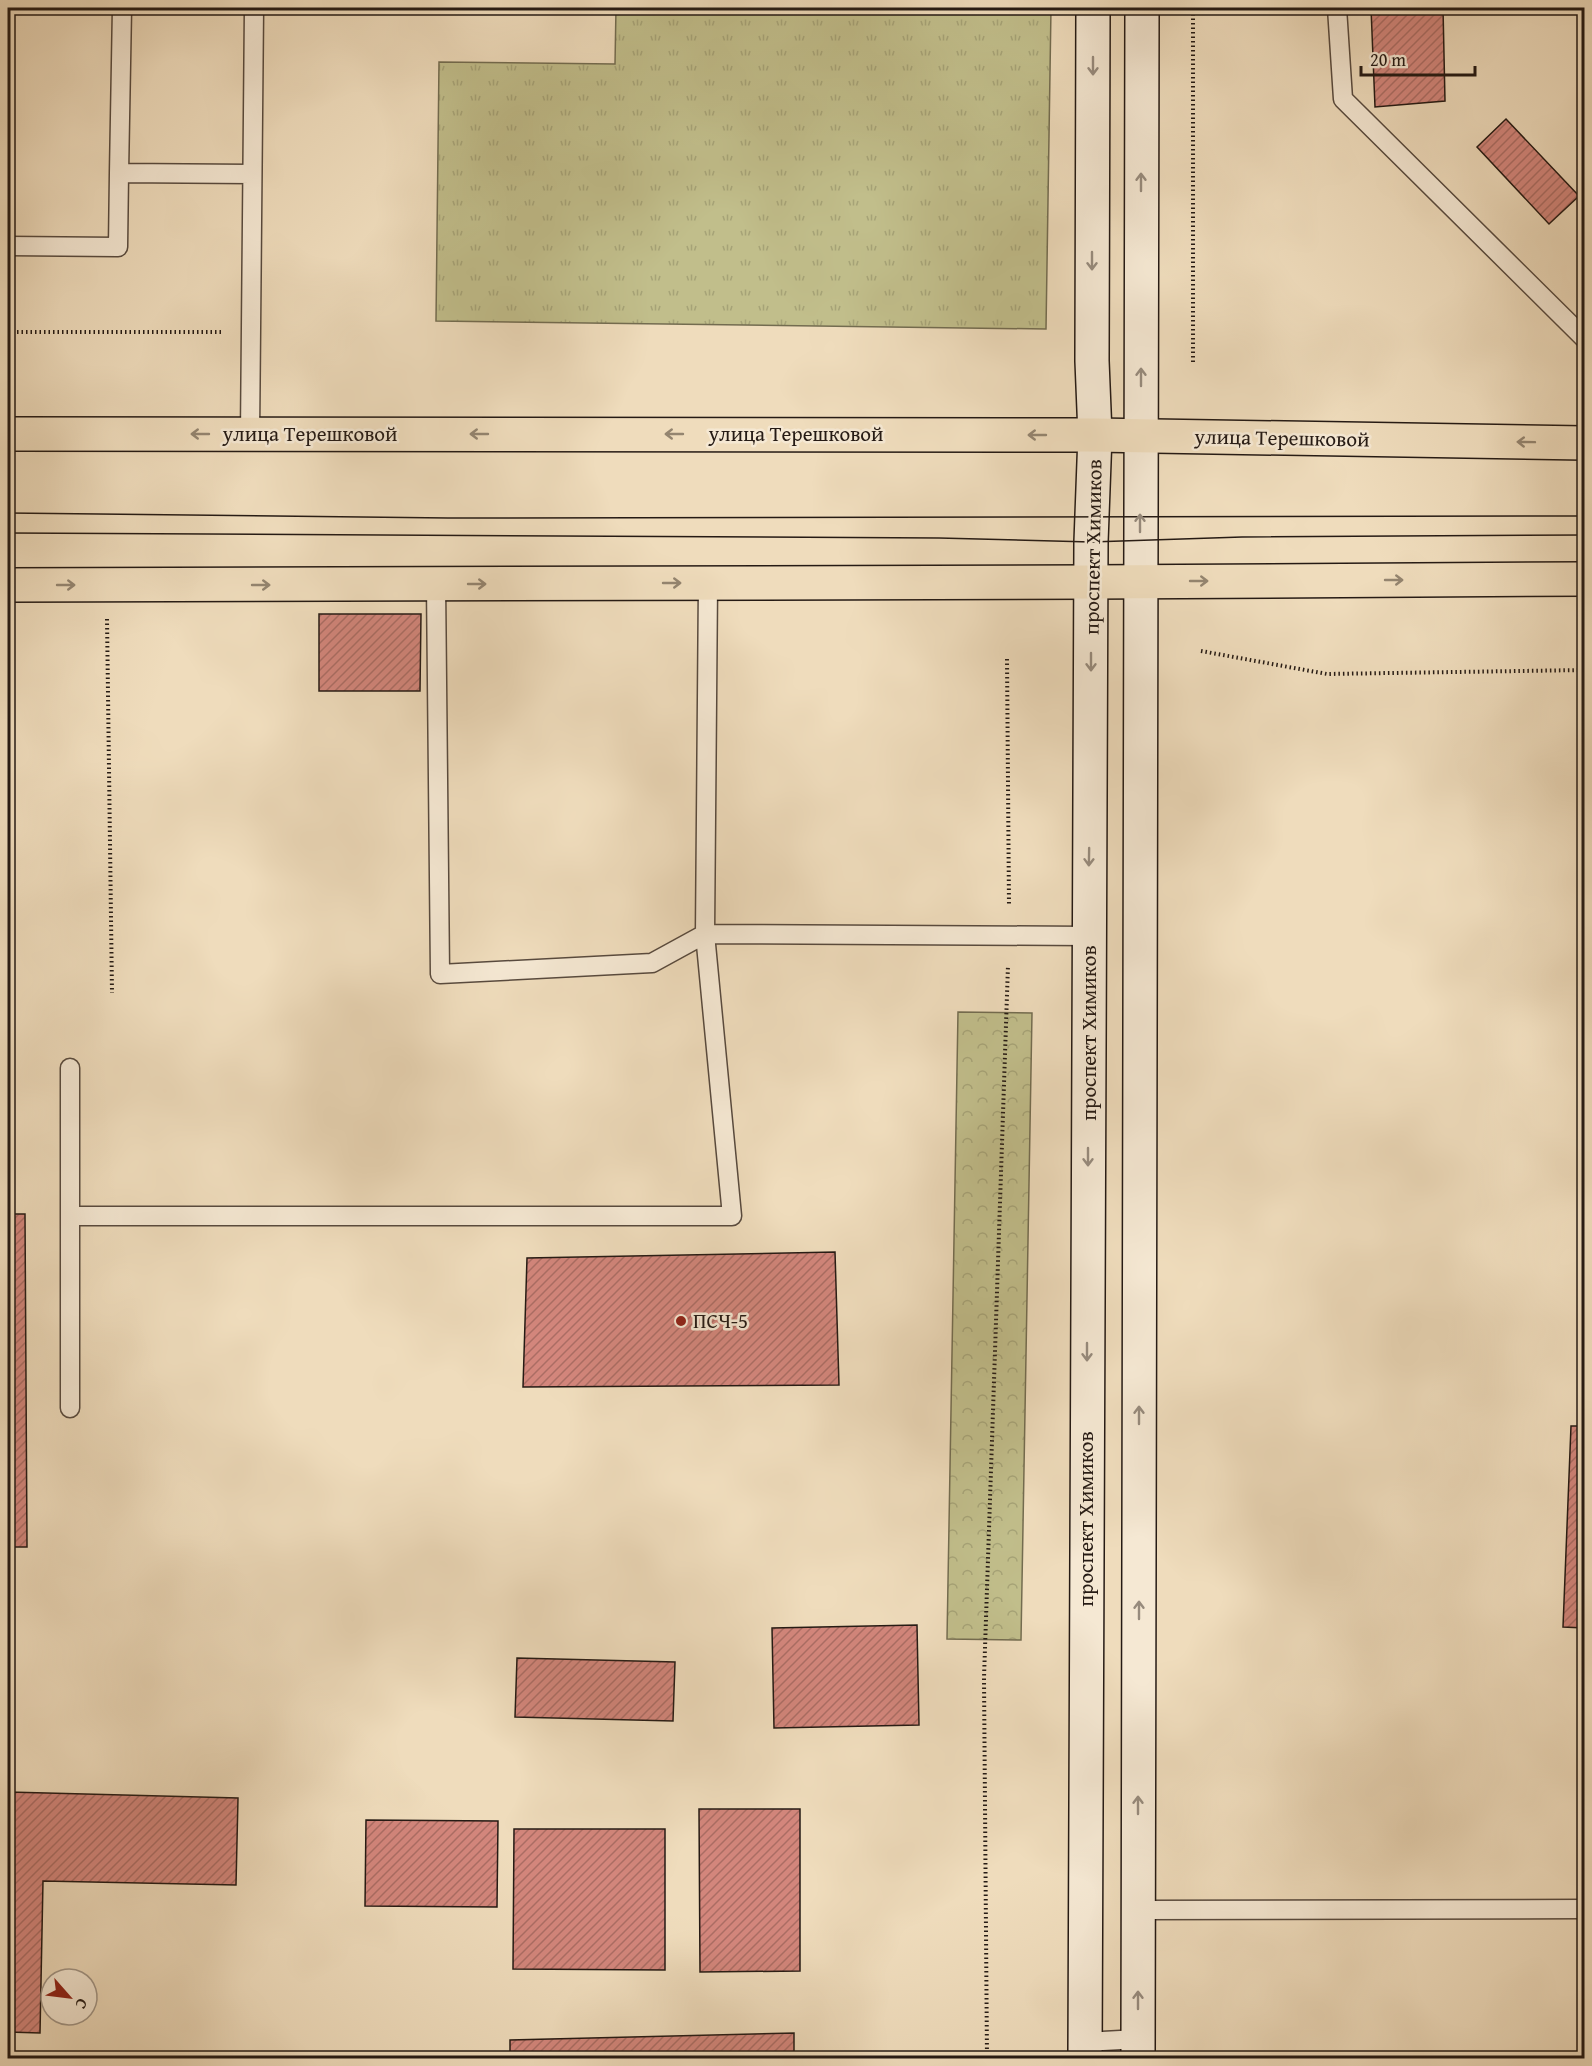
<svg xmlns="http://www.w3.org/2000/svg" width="1592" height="2066" viewBox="0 0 1592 2066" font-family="'Gentium Book Plus',serif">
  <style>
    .grass { fill: url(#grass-tufts); stroke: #736c50; stroke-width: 1.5 }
    .forest { fill: url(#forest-crowns); stroke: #736c50; stroke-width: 1.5 }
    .building { fill: url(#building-hatch); stroke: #251a14; stroke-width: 1.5 }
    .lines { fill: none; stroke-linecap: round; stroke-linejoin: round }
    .lane-casing { stroke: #584a3e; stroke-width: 21 }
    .secondary-casing { stroke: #251a14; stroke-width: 36 }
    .primary-casing { stroke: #251a14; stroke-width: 36 }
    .path { stroke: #251a14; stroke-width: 4; stroke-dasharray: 1.5 3; stroke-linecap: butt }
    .lane { stroke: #f5e8d3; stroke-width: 18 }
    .secondary { stroke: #f5e8d3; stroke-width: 33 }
    .primary { stroke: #efdcbc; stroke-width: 33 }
    .tram { stroke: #251a14; stroke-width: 1.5 }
    .oneway { stroke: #978b7d }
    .oneway2 { stroke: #948570 }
    .poi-dot { fill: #8f2418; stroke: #f5e8d3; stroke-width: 2 }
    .labels { text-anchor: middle; stroke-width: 5; stroke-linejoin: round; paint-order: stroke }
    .street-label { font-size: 21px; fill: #251a14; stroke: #f5e8d3 }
    .poi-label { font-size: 21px; fill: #251a14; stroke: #f5e8d3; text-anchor: start }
  </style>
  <defs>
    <pattern id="grass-tufts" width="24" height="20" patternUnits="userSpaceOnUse" patternTransform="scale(1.5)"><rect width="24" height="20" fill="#c1be8b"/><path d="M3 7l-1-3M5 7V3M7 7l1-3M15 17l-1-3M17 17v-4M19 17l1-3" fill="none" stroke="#a6a377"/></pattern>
    <pattern id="forest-crowns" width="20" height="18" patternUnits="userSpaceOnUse" patternTransform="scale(1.5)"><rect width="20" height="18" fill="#c1be8b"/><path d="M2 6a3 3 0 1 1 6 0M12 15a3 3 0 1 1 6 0" fill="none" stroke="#a6a377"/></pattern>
    <pattern id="building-hatch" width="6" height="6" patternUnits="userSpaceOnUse" patternTransform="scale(1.5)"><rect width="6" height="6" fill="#d3867c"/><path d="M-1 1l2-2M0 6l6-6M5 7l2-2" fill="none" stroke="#ab6d64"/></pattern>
  </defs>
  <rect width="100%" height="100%" fill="#efdcbc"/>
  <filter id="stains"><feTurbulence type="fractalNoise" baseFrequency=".00333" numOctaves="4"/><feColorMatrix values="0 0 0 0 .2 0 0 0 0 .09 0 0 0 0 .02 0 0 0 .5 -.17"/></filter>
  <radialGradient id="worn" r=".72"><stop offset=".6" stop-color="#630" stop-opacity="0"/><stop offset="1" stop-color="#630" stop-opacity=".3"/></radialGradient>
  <!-- grass -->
  <path class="grass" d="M 616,8 L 1051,8 L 1046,329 L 436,321 L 439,62 L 615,64 Z"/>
  <!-- forest -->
  <path class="forest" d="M 958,1012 L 1032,1013 L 1021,1640 L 947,1639 Z"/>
  <!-- building -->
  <path class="building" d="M 1371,8 L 1443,8 L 1445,101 L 1375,107 Z
    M 1506,119 L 1579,196 L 1549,224 L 1477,147 Z
    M 319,614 L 421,614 L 420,691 L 319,691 Z
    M 8,1214 L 25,1214 L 27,1547 L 8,1547 Z
    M 835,1252 L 839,1385 L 523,1387 L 527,1258 Z
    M 1571,1426 L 1584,1426 L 1584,1628 L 1563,1627 Z
    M 917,1625 L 919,1725 L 774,1728 L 772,1628 Z
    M 517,1658 L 675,1662 L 673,1721 L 515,1717 Z
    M 8,1792 L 238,1798 L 236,1885 L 43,1881 L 40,2033 L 8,2032 Z
    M 699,1809 L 800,1809 L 800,1971 L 700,1972 Z
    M 366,1820 L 498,1821 L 497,1907 L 365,1906 Z
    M 514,1829 L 665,1829 L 665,1970 L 513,1969 Z
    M 794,2033 L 794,2058 L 510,2058 L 510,2040 Z"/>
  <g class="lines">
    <defs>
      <path id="lane" d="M 1337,8 L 1343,99 L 1584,338
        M 119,173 L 122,8
        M 8,246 L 118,247 L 119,173 L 252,174
        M 250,435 L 254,8
        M 708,583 L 705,934 L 1089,936
        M 71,1216 L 732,1216 L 705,934 L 652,963 L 440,974 L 436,584
        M 70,1408 L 70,1068
        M 1138,1910 L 1584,1909
        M 1085,2042 L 1138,2039"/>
      <path id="secondary" d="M 1085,2058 L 1091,542 L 1095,435 L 1092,361 L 1093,8
        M 1138,2058 L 1142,8"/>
      <path id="primary" d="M 8,434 L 1095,435 L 1584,443
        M 8,585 L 1091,582 L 1584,579"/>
    </defs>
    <!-- lane casing -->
    <use href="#lane" class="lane-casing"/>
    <!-- secondary casing -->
    <use href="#secondary" class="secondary-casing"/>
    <!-- primary casing -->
    <use href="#primary" class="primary-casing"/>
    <!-- path -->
    <path class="path" d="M 8,332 L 223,332
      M 1193,362 L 1193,8
      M 107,619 L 112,993
      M 1201,651 L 1327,674 L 1584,670
      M 1007,659 L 1009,906
      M 987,2058 L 984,1678 L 1008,965"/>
    <!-- lane -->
    <use href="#lane" class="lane"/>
    <!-- secondary -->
    <use href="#secondary" class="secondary"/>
    <!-- primary -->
    <use href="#primary" class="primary"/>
    <!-- tram -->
    <path class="tram" d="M 8,513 L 448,518 L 1584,516
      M 8,533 L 939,538 L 1091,542 L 1242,537 L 1584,535"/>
  </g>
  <!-- one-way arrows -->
  <defs><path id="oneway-shaft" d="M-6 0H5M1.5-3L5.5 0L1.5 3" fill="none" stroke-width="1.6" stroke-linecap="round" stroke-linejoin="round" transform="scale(1.5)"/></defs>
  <g class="oneway">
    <use href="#oneway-shaft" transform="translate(1093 66) rotate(90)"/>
    <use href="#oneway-shaft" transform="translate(1141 182) rotate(-90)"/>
    <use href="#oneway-shaft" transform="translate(1092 261) rotate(90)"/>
    <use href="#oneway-shaft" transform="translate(1141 377) rotate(-90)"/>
    <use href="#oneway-shaft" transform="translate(1140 523) rotate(-90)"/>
    <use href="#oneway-shaft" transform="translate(1091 662) rotate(90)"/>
    <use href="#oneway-shaft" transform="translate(1089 857) rotate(91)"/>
    <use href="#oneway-shaft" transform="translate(1088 1157) rotate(90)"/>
    <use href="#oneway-shaft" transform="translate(1087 1352) rotate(90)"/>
    <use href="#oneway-shaft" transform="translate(1139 1415) rotate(-90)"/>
    <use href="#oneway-shaft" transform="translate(1139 1610) rotate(-90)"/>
    <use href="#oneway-shaft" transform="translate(1138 1805) rotate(-90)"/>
    <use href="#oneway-shaft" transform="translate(1138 2000) rotate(-90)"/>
  </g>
  <g class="oneway2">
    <use href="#oneway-shaft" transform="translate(200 434) rotate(-180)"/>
    <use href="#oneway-shaft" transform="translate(479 434) rotate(180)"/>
    <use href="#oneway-shaft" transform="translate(674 434) rotate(180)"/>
    <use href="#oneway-shaft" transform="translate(1037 435) rotate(-180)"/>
    <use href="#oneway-shaft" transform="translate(1526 442) rotate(-179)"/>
    <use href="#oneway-shaft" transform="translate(1394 580)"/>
    <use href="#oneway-shaft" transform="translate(1199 581)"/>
    <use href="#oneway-shaft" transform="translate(672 583)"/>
    <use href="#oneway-shaft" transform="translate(477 584)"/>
    <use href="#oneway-shaft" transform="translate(66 585)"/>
    <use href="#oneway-shaft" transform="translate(261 585)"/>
  </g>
  <!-- markers -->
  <circle class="poi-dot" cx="681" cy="1321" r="6"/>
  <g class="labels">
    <!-- street labels -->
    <g class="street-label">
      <text x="310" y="441">улица Терешковой</text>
      <text x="796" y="441">улица Терешковой</text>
      <text transform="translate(1282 438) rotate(1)" y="7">улица Терешковой</text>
      <text transform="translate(1093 547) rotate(-89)" y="7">проспект Химиков</text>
      <text transform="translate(1089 1033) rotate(-90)" y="7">проспект Химиков</text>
      <text transform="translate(1086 1519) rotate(-90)" y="7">проспект Химиков</text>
    </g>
    <!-- poi labels -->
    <g class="poi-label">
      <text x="693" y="1328">ПСЧ-5</text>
    </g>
  </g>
  <!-- margin -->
  <rect width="1592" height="2066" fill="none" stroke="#efdcbc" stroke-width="30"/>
  <rect x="9" y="9" width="1574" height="2048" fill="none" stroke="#251a14" stroke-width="3"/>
  <rect x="15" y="15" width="1562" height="2036" fill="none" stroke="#251a14" stroke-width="1.5"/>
  <!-- north arrow -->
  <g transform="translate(69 1997) rotate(118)"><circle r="28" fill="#f5e8d3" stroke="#a29687" stroke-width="1.5"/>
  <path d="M0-4.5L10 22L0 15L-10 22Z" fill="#8f2418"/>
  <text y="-9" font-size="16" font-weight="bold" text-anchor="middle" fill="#251a14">С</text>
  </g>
  <!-- scale -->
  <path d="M1361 66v9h114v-9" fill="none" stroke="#251a14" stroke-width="3"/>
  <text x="1370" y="66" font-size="18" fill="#251a14" stroke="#f5e8d3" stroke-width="4.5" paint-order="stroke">20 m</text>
  <rect width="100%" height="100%" filter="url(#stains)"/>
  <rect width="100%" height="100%" fill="url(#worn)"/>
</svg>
